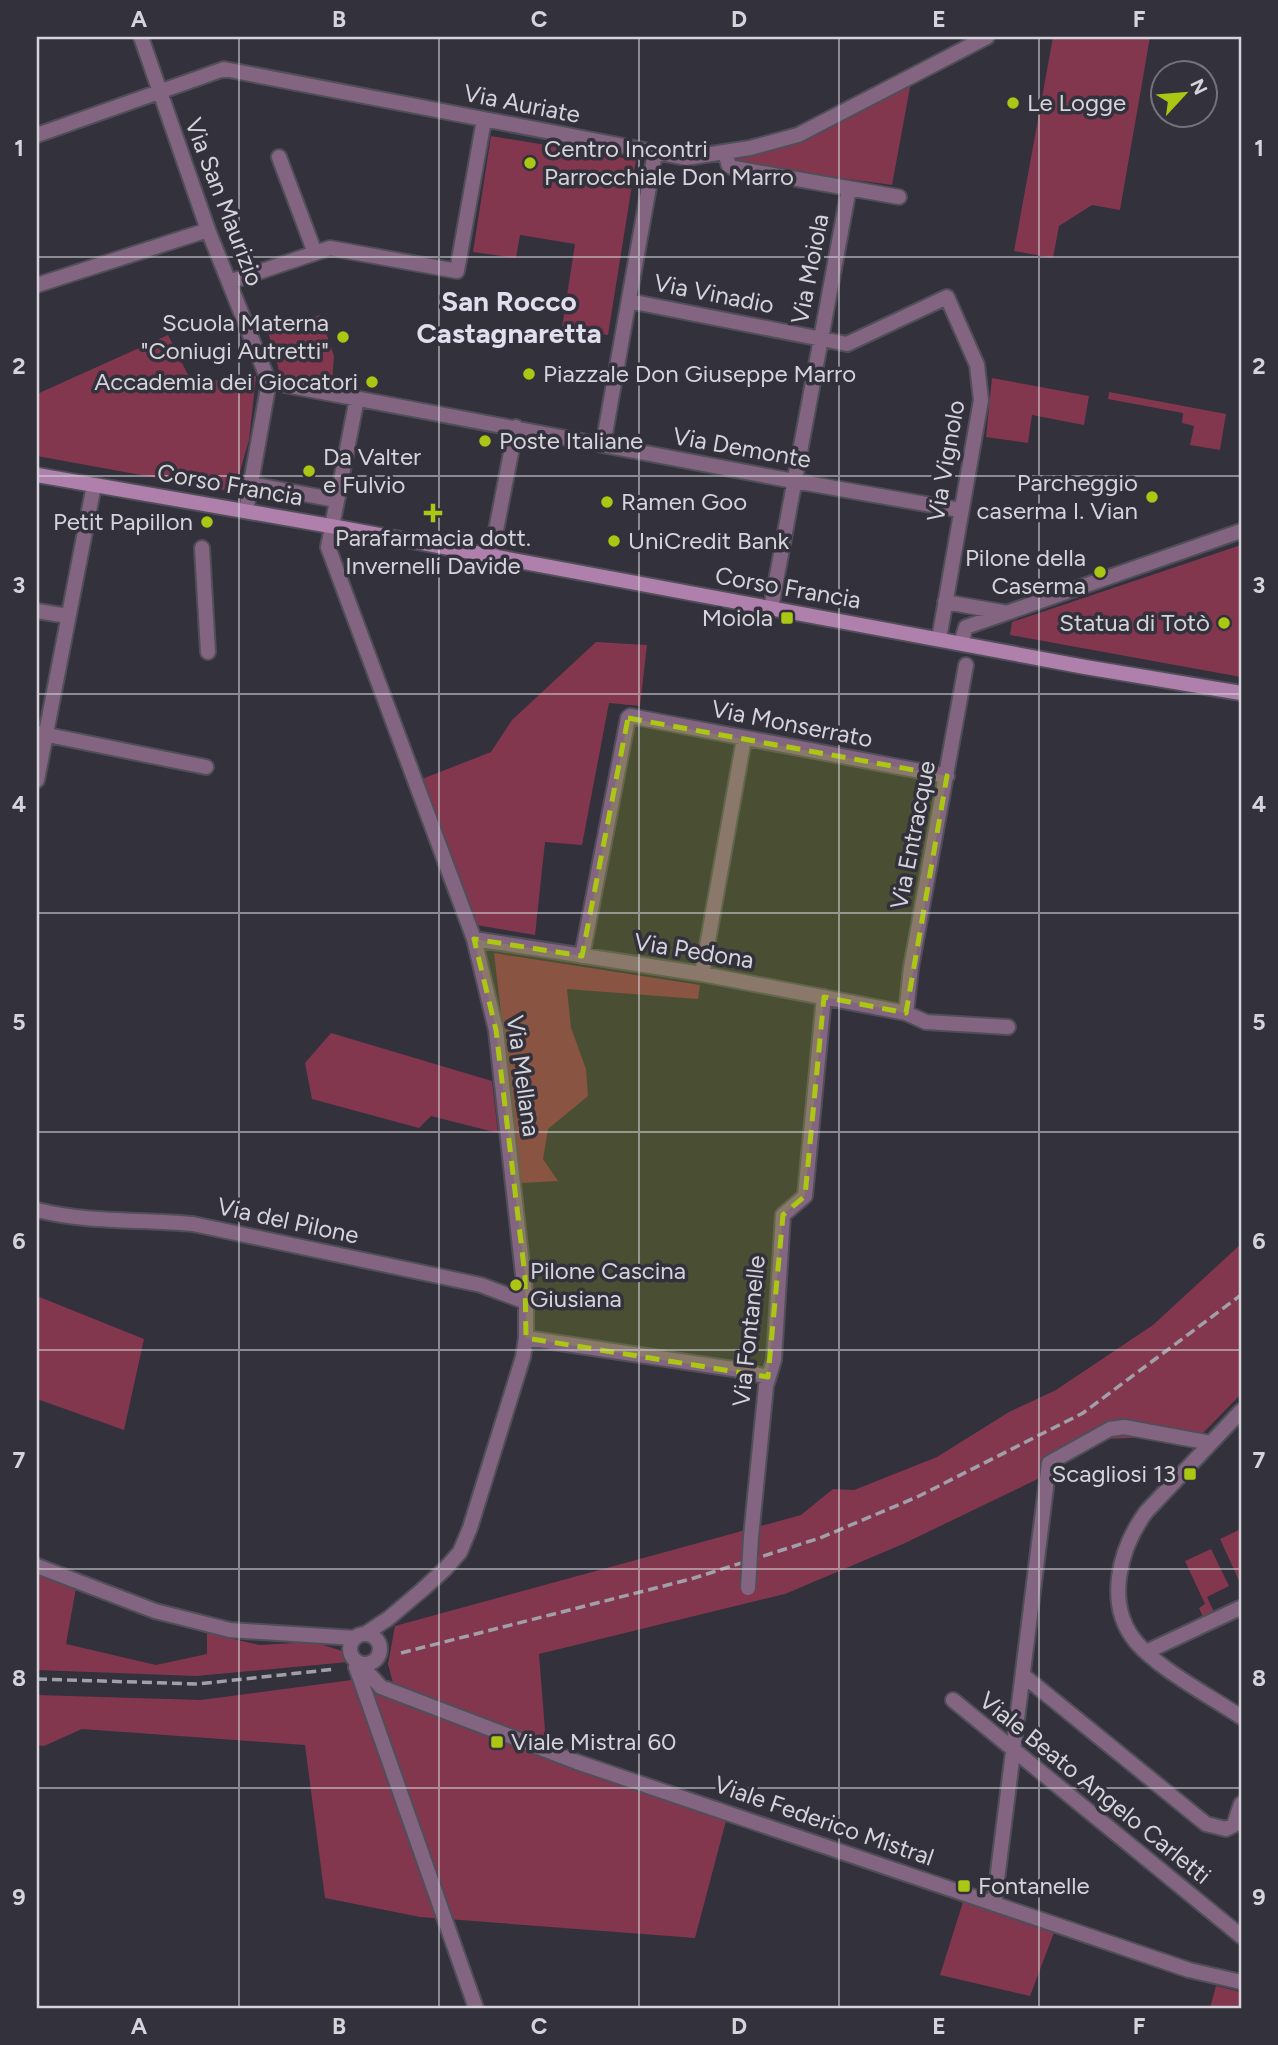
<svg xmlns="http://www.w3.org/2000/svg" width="1278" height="2045" viewBox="0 0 1278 2045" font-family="Figtree,sans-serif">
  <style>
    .green { fill: #83374e }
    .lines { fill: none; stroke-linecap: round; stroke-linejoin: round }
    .minor-casing { stroke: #504e59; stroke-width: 18 }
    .secondary-casing { stroke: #504e59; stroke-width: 18 }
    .minor { stroke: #836581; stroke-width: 14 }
    .secondary { stroke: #af80ac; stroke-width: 14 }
    .rail { stroke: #a19fa8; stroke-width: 3.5; stroke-dasharray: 10 5; stroke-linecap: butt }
    .minor-bridge-casing { stroke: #504e59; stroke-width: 18; stroke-linecap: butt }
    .minor-bridge { stroke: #836581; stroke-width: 14 }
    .marked { fill: #abc613; fill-opacity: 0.2; stroke: #abc613; stroke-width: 5; stroke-dasharray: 14 9; stroke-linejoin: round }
    .grid { fill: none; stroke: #d5d4db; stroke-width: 2; stroke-opacity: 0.55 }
    .poi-dot { fill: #abc613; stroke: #33313c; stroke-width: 2.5 }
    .labels { text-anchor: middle; stroke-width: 7; stroke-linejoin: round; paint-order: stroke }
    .poi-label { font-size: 24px; fill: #d5d4db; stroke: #33313c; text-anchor: start }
    .street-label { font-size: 24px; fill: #d5d4db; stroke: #33313c }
    .quarter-label { font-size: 28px; font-weight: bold; fill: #e1dfed; stroke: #33313c }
    .neatline { fill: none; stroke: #d5d4db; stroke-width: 2.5 }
    .grid-label { font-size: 23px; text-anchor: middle; font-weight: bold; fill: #d5d4db }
  </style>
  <rect width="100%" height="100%" fill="#33313c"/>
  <!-- green -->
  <path class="green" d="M 1053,37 L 1150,37 L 1120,210 L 1092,205 L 1059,226 L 1053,258 L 1014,251 Z
    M 911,82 L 892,185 L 752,166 L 736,163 L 734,160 L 737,153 L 801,142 Z
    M 491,136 L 636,160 L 608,335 L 562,328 L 575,244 L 520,235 L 516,258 L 473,252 Z
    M 320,315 L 334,356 L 332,382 L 281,377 L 268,332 Z
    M 168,335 L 192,383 L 256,376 L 249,440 L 234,492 L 37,456 L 37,394 Z
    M 992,378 L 1089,396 L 1084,425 L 1032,415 L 1028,443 L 986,437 Z
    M 1109,392 L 1226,414 L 1220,450 L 1190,445 L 1194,426 L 1182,423 L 1183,413 L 1108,399 Z
    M 1241,545 L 1241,677 L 1010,635 L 1012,622 Z
    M 596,642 L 647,645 L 640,706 L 609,703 L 582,845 L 545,842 L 535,935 L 476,925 L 422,779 L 491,752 L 512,720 Z
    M 494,953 L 700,985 L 698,999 L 567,989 L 571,1028 L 586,1069 L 588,1096 L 548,1129 L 543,1159 L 558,1181 L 521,1183 Z
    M 331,1033 L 492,1081 L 498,1133 L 431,1116 L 419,1128 L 312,1099 L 305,1063 Z
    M 1241,1244 L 1241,1394 L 1201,1435 L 1105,1439 L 1042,1477 L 903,1544 L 785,1594 L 539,1654 L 547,1756 L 727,1817 L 695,1938 L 420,1917 L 325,1898 L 305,1745 L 82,1729 L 44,1746 L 37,1745 L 37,1695 L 201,1700 L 352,1680 L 355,1691 L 393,1683 L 388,1664 L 395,1626 L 801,1515 L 833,1489 L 854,1490 L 937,1457 L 1009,1412 L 1056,1390 L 1153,1325 Z
    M 37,1296 L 144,1339 L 124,1430 L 37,1399 Z
    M 1241,1529 L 1241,1585 L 1220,1539 Z
    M 1211,1549 L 1229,1586 L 1207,1597 L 1215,1614 L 1204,1619 L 1199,1608 L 1205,1604 L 1185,1561 Z
    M 37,1574 L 76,1588 L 66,1644 L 156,1665 L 207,1654 L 207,1633 L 259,1645 L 314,1642 L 342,1651 L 348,1662 L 196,1676 L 37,1670 Z
    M 964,1899 L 1055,1930 L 1030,1996 L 940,1975 Z
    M 1216,1986 L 1241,1992 L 1241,2008 L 1210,2008 Z"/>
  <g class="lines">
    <defs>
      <path id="minor" d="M 141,37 L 208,230 L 269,382 L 246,511
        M 37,135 L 224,69 L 686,158 L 750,148 L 798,135 L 987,37
        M 725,152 L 729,166 L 734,168 L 899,197
        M 279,157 L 315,253
        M 229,282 L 330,248 L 457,271 L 484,120
        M 37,285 L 208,230
        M 629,301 L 847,344 L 947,297 L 977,365 L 981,400 L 939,639
        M 269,382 L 783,479 L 960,510
        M 357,398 L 328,547 L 474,939 L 496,1030 L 526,1302 L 526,1338 L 523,1357 L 470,1528 L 460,1552 L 445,1569 L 422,1590 L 389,1618 L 365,1634
        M 603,445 L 655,153
        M 251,484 L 336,500
        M 202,548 L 208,652
        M 491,556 L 516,427
        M 945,602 L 1003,612
        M 771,608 L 849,188
        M 37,611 L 68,616
        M 961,643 L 966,627 L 1241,531
        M 38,733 L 206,767
        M 37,780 L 94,485
        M 474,939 L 702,974 L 906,1013 L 926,1022 L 1008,1027
        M 582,956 L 628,718 L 630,716 L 947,776
        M 702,974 L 744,739
        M 906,1013 L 911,968 L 966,665
        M 37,1210 C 88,1223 141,1219 193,1224 L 481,1285 L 526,1302
        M 526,1338 L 733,1369 L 768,1377
        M 1241,1411 L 1146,1512 C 1120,1548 1104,1603 1136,1642 C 1160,1670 1210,1696 1241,1717
        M 751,1537 L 766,1386 L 774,1360 L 783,1215 L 805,1196 L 824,997
        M 37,1566 L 155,1611 L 230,1630 L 355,1638
        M350 1649a15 15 0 1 1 30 0a15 15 0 1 1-30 0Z
        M 1146,1652 L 1240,1608
        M 359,1663 L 381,1687 L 577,1762 L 1189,1970 L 1241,1982
        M 356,1667 L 476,2008
        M 1024,1676 L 1206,1824 L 1226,1829 L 1234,1825 L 1241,1804
        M 953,1700 L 1241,1936
        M 994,1904 L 1049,1463 L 1110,1429 L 1124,1427 L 1211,1443"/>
      <path id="secondary" d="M 37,475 L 342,528 L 1085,667 L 1241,693"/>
    </defs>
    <!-- minor casing -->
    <use href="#minor" class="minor-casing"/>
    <!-- secondary casing -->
    <use href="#secondary" class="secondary-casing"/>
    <!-- minor -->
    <use href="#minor" class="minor"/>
    <!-- secondary -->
    <use href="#secondary" class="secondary"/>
    <!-- rail -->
    <path class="rail" d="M 401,1653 L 691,1579 L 820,1538 L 917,1497 L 1083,1413 L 1241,1295
      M 37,1679 L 198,1684 L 336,1669"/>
    <defs>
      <path id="minor-bridge" d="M 748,1588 L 751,1537"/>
    </defs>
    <!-- minor-bridge casing -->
    <use href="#minor-bridge" class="minor-bridge-casing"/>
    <!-- minor-bridge -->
    <use href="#minor-bridge" class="minor-bridge"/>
  </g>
  <!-- marked area -->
  <path class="marked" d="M 628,718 L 947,776 L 906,1013 L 824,997 L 805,1196 L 783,1215 L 768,1377 L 526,1338 L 525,1276 L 496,1030 L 474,939 L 582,956 Z"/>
  <!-- grid -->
  <path class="grid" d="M 239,37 L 239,2008M 439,37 L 439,2008M 639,37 L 639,2008M 839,37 L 839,2008M 1039,37 L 1039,2008M 37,257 L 1241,257M 37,476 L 1241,476M 37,694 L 1241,694M 37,913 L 1241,913M 37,1132 L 1241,1132M 37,1350 L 1241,1350M 37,1569 L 1241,1569M 37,1788 L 1241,1788"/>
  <!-- markers -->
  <g class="poi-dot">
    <circle cx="1013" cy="103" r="7"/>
    <circle cx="530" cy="163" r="7"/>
    <circle cx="343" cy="337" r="7"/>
    <circle cx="529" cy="374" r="7"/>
    <circle cx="372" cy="382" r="7"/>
    <circle cx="485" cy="441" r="7"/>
    <circle cx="309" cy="471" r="7"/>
    <circle cx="1152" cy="497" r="7"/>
    <circle cx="607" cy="502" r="7"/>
    <path d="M429.5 502.5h7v7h7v7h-7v7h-7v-7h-7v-7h7z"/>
    <circle cx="207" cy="522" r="7"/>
    <circle cx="614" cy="541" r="7"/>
    <circle cx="1100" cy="572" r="7"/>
    <rect x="780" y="611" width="14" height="14" rx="3.5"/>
    <circle cx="1224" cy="623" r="7"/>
    <circle cx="516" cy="1285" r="7"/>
    <rect x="1183" y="1467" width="14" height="14" rx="3.5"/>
    <rect x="490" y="1735" width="14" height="14" rx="3.5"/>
    <rect x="957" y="1879" width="14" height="14" rx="3.5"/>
  </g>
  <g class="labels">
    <!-- poi labels -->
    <g class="poi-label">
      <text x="1027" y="111">Le Logge</text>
      <text x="544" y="157">Centro Incontri<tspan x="544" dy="28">Parrocchiale Don Marro</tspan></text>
      <text x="329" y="331" text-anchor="end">Scuola Materna<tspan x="329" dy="28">"Coniugi Autretti"</tspan></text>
      <text x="543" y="382">Piazzale Don Giuseppe Marro</text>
      <text x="358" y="390" text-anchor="end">Accademia dei Giocatori</text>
      <text x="499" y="449">Poste Italiane</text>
      <text x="323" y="465">Da Valter<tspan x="323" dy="28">e Fulvio</tspan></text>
      <text x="1138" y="491" text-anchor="end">Parcheggio<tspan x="1138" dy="28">caserma I. Vian</tspan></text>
      <text x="621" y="510">Ramen Goo</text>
      <text x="193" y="530" text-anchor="end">Petit Papillon</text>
      <text x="433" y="546" text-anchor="middle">Parafarmacia dott.<tspan x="433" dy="28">Invernelli Davide</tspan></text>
      <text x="628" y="549">UniCredit Bank</text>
      <text x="1086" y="566" text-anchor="end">Pilone della<tspan x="1086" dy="28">Caserma</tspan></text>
      <text x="773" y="626" text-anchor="end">Moiola</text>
      <text x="1210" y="631" text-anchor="end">Statua di Totò</text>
      <text x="530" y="1279">Pilone Cascina<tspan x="530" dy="28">Giusiana</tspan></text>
      <text x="1176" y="1482" text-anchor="end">Scagliosi 13</text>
      <text x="511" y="1750">Viale Mistral 60</text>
      <text x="978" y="1894">Fontanelle</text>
    </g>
    <!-- street labels -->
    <g class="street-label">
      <text transform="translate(522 104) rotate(11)" y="8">Via Auriate</text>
      <text transform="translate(224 202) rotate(69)" y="8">Via San Maurizio</text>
      <text transform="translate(810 269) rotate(-79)" y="8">Via Moiola</text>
      <text transform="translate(714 294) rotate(11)" y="8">Via Vinadio</text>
      <text transform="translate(742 448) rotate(10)" y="8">Via Demonte</text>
      <text transform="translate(946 461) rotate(-80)" y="8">Via Vignolo</text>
      <text transform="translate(230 485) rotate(10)" y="8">Corso Francia</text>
      <text transform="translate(788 588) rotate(10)" y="8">Corso Francia</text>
      <text transform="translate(792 724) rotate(11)" y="8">Via Monserrato</text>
      <text transform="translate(913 835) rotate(-79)" y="8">Via Entracque</text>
      <text transform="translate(694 951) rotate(9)" y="8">Via Pedona</text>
      <text transform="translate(523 1076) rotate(82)" y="8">Via Mellana</text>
      <text transform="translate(288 1221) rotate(12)" y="8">Via del Pilone</text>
      <text transform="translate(749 1331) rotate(-84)" y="8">Via Fontanelle</text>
      <text transform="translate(1095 1788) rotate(39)" y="8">Viale Beato Angelo Carletti</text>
      <text transform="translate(824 1821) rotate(19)" y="8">Viale Federico Mistral</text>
    </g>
    <!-- quarter labels -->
    <g class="quarter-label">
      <text x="509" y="311">San Rocco<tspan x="509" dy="32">Castagnaretta</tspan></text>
    </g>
  </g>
  <!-- border -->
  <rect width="1278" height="2045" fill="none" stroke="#33313c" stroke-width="77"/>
  <!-- north arrow -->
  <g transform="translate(1184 94) rotate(64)"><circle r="33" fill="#33313c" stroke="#74727c" stroke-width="2"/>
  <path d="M0-5L12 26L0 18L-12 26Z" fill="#abc613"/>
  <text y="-10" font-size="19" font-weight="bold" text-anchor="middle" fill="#d5d4db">N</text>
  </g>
  <rect x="38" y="38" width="1202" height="1969" class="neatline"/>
  <g class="grid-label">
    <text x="139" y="27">A</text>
    <text x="339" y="27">B</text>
    <text x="539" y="27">C</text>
    <text x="739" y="27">D</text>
    <text x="939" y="27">E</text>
    <text x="1139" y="27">F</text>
    <text x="19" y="156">1</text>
    <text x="1259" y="156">1</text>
    <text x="19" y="374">2</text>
    <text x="1259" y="374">2</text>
    <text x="19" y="593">3</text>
    <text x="1259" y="593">3</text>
    <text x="19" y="812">4</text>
    <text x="1259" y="812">4</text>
    <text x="19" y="1030">5</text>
    <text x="1259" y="1030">5</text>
    <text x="19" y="1249">6</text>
    <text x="1259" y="1249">6</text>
    <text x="19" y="1468">7</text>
    <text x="1259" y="1468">7</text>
    <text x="19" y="1686">8</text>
    <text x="1259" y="1686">8</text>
    <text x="19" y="1905">9</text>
    <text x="1259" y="1905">9</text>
    <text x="139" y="2034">A</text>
    <text x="339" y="2034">B</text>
    <text x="539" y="2034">C</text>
    <text x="739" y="2034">D</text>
    <text x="939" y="2034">E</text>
    <text x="1139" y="2034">F</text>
  </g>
</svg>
